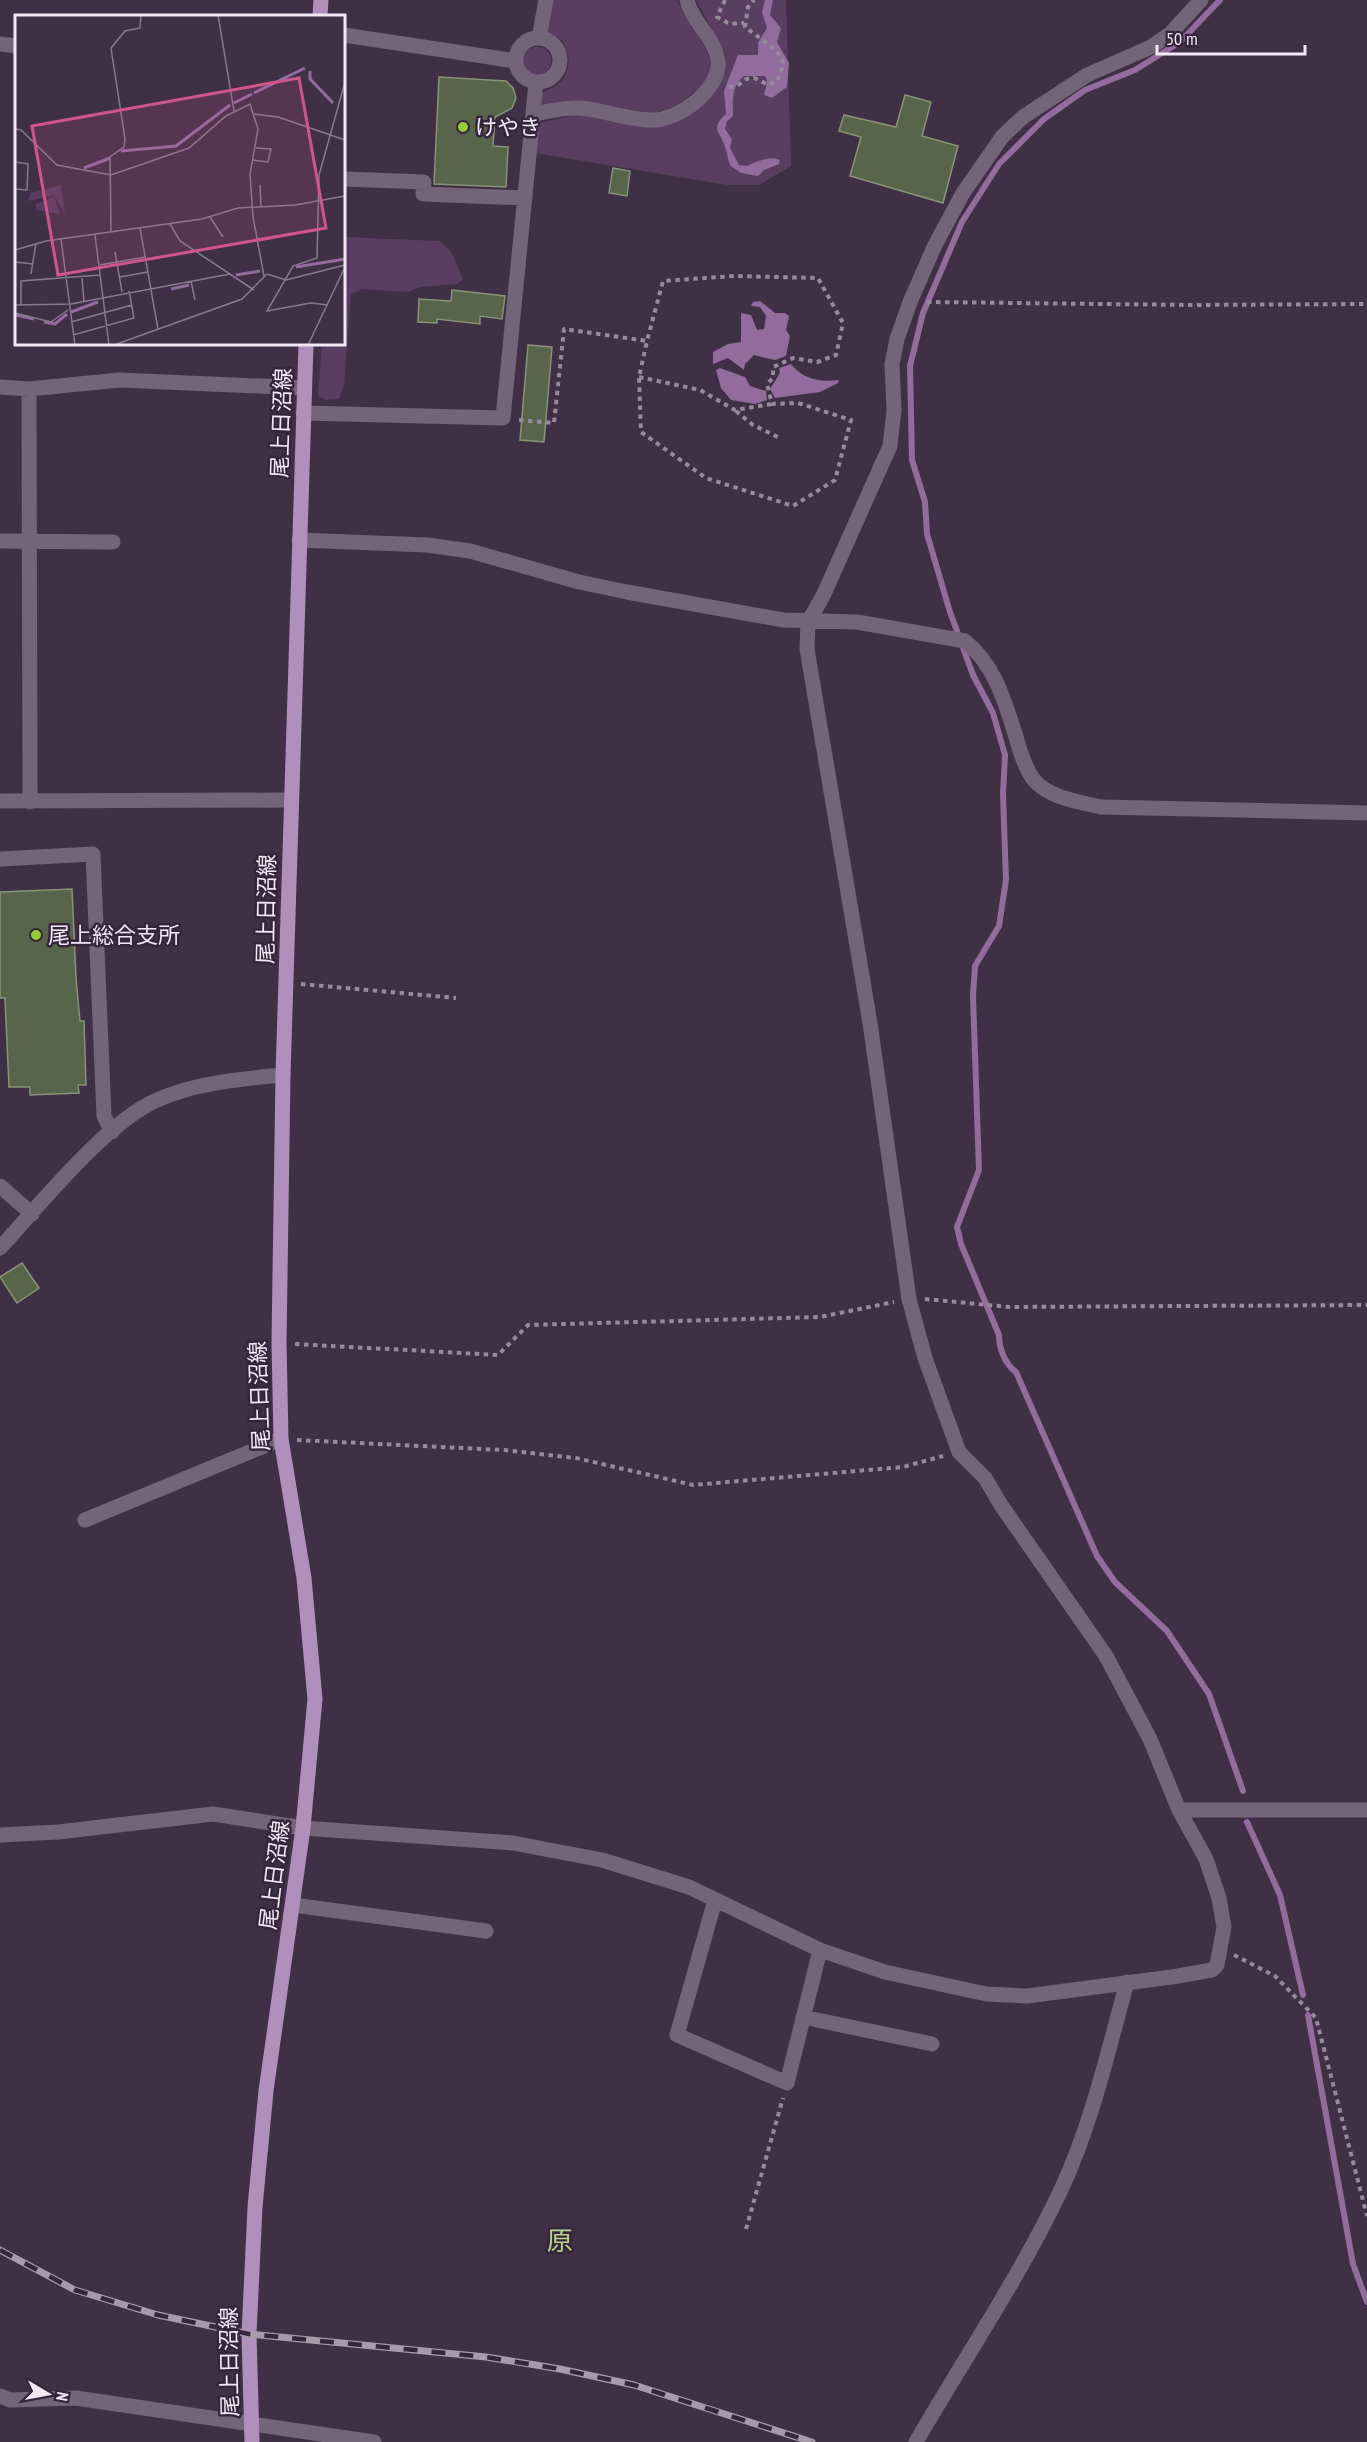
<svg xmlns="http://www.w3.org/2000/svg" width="1367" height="2442" viewBox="0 0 1367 2442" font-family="'PT Sans Narrow','Noto Sans JP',sans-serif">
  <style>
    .green { fill: #593e61 }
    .water { fill: #916c9d }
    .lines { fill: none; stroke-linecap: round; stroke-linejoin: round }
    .stream { stroke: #916c9d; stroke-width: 6 }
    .building { fill: #59654a; stroke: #879477; stroke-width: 1.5 }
    .path { stroke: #978a9c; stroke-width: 4; stroke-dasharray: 4.5 4.5; stroke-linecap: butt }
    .minor { stroke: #746479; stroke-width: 15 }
    .major { stroke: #b08fba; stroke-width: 15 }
    .rail-casing { stroke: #a69aab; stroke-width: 7 }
    .rail { stroke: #36263b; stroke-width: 4.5; stroke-dasharray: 14; stroke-linecap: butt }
    .poi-dot { fill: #97cb38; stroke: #36263b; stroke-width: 2 }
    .labels { text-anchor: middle; stroke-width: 5; stroke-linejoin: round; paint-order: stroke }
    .poi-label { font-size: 22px; fill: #f2e8f6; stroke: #36263b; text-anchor: start }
    .street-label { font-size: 22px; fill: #f2e8f6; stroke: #36263b }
    .quarter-label { font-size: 26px; fill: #b5d48d; stroke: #36263b }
    .inset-river { fill: none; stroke: #916c9d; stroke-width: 3 }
    .inset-road { fill: none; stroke: #877a8c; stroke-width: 1.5 }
    .view { fill: #d0568a; fill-opacity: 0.15; stroke: #d0568a; stroke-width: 3 }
    .inset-edge { fill: none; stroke: #f2e8f6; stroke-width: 3 }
  </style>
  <rect width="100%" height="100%" fill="#403046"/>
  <!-- green -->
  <path class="green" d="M 553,0 L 678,0 C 686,34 736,61 693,93 C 679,104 669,111 651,113 L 538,108 L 540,93 C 567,85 576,65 562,40 L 547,32 Z
    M 696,0 L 786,0 L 791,166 L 759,185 L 728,185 L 536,153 L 540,123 C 550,121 562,117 572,116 C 618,113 648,140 693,112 C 716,97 722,82 726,55 Z
    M523 61a14 14 0 1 1 28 0a14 14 0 1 1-28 0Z
    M 344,237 L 439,241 L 451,252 L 463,279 L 457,284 L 420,287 L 408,292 L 362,289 L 351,294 L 344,385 L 339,399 L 326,400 L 318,396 L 322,344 L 344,344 Z"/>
  <!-- water -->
  <path class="water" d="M 765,0 L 773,0 L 770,15 L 781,28 L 777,42 L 789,63 L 787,87 L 772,98 L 764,95 L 767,81 L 765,76 L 744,76 C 731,86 733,101 733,116 L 727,121 L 725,129 L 732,139 L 730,148 L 739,165 L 747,166 C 757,161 770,156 780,160 L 779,164 L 764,170 L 758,176 L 741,173 L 731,166 C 727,159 728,154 725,147 C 721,132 709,129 726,114 L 724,91 L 738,55 L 758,55 L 758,43 L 767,28 L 762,12 Z
    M 760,301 L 775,313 L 785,313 L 789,316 L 786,330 L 790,336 L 786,356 L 775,360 L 754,355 L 745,364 L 744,370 L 728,358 L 713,364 L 713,352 L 728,344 L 741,342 L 741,313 L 751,315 L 757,330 L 764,329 L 766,316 L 760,307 L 751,306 L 753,302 Z
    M 791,364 C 804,380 819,382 839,380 L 838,383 L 820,392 L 775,398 L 770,389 L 780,373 L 779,368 Z
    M 720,368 L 745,377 L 750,386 L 766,391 L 767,400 L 755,404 L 731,400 L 721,388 L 716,370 Z"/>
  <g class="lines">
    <!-- stream -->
    <path class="stream" d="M 1220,0 L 1180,42 L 1135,70 L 1085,90 L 1044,119 L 999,164 L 962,222 L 923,313 L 910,366 L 912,460 L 925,502 L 927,534 L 950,612 L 973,675 L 993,713 L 1005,755 L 1003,794 L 1006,880 L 999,926 L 975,966 L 973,996 L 979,1170 L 957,1227 L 961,1244 L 999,1335 C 999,1349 1005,1364 1016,1372 L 1097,1556 L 1115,1582 L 1167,1631 L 1209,1694 L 1243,1791
      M 1247,1822 L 1280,1895 L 1303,1995
      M 1308,2015 L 1353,2264 L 1367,2302"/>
  </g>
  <!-- building -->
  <path class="building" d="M 439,77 L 506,81 L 513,88 L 516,98 L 512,108 L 495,117 L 493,146 L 508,147 L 506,187 L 434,184 Z
    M 905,95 L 931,102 L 922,136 L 958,146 L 943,203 L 850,176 L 861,137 L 839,131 L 844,115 L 896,127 Z
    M 613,168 L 630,171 L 627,196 L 609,193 Z
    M 452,290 L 505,296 L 502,319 L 480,316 L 480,324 L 437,319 L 437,323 L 418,322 L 419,299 L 451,301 Z
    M 528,345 L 552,347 L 544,442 L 520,440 Z
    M 72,889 L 76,978 L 80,1021 L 84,1021 L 86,1085 L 78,1085 L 79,1093 L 30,1095 L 30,1087 L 9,1087 L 5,998 L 0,998 L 0,892 Z
    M 22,1263 L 39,1288 L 17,1303 L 0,1277 Z"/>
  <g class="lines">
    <!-- path -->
    <path class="path" d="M 725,0 L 717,17 L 730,24 L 744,23
      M 729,87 L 737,86 L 746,79 L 754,78 L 769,85 L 777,81 L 784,64 L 776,50 L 745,27 L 748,7 L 754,0
      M 927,302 L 1190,305 L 1367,304
      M 639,377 L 700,390 L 735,410 L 772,404
      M 736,411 L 753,425 L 780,438
      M 519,420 L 554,423 L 564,329 L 647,341 L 663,281 L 734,276 L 818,278 L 843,323 L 836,355 L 817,362 L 793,358 L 773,367 L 773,378 L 767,384 L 772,404 L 798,403 L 851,420 L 835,480 L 793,506 L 706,478 L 641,432 L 639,377 L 647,341
      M 301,984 L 456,998
      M 925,1299 L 1009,1307 L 1367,1305
      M 295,1344 L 498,1355 L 528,1325 L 820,1317 L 894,1302
      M 297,1440 L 503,1450 L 576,1458 L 693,1485 L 903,1467 L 943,1456
      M 1234,1955 L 1275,1976 L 1316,2018 L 1367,2216
      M 746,2229 L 783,2098"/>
    <!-- minor -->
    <path class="minor" d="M 344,35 L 516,61
      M 539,38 L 546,0
      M516 60a22 22 0 1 1 44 0a22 22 0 1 1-44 0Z
      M 0,44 L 16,46
      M 533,114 L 536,82
      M 344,179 L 424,182 L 423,194 L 525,198
      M 0,387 L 29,389 L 119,380 L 304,388
      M 29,389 L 30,802
      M 303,413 L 503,418 L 533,114 C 551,111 569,106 588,109 C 609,112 630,120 652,120 C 678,121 721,89 718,61 C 715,37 692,23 687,0
      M 299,540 L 427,545 L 470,551 L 579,582 L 627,592 L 783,620 L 857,622 L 965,641 C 995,665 1005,702 1016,737 C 1020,751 1025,769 1034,780 C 1049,798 1080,802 1101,807 L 1367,813
      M 0,541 L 113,542
      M 0,801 L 291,800
      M 0,859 L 93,854 L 104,1116 L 112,1132
      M 0,1186 L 32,1214
      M 0,1248 C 39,1206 106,1122 157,1100 C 195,1083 241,1079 283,1075
      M 85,1520 L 281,1439
      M 1179,1810 L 1367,1810
      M 0,1835 L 58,1832 L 213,1814 L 303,1828 L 513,1843 L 602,1860 L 689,1887 L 820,1950 L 885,1972 L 986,1994 L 1027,1996 L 1172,1977 L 1212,1970 L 1217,1965 L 1224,1927 L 1219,1898 L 1206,1859 L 1179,1810 L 1150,1739 L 1106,1656 L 1001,1505 L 985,1478 L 959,1452 L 925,1358 L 909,1299 L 870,1023 L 807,649 L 808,622 L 823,596 L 890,446 L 894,410 L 892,364 L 897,339 L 910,302 L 935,245 L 963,193 L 1002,137 L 1023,117 L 1087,75 L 1151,47 L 1170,34 L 1201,0
      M 715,1900 L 677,2035 L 787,2083 L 820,1950
      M 293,1905 L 486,1931
      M 803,2017 L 932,2044
      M 0,2396 L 10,2400 L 76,2398 L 374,2442
      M 916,2442 C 964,2359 1019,2278 1060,2192 C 1091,2126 1108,2052 1127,1982"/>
    <!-- major -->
    <path class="major" d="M 320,16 L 321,0
      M 252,2442 L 249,2334 L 255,2207 L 266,2091 L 303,1828 L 315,1699 L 304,1578 L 281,1439 L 279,1343 L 283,1075 L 306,344"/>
    <defs>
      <path id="rail" d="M 0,2250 L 75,2290 L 158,2315 L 249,2334 L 486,2357 L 560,2369 L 634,2385 L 812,2442"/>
    </defs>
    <!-- rail casing -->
    <use href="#rail" class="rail-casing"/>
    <!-- rail -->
    <use href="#rail" class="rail"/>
  </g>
  <!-- markers -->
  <g class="poi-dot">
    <circle cx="463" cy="127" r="6"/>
    <circle cx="36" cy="935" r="6"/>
  </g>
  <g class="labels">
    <!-- poi labels -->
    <g class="poi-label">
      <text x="475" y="135">けやき</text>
      <text x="48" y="943">尾上総合支所</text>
    </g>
    <!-- street labels -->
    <g class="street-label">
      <text transform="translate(281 423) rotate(-88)" y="8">尾上日沼線</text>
      <text transform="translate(266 909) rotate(-89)" y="8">尾上日沼線</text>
      <text transform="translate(259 1396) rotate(-92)" y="8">尾上日沼線</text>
      <text transform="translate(274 1875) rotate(-83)" y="8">尾上日沼線</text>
      <text transform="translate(229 2362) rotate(-91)" y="8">尾上日沼線</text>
    </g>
    <!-- quarter labels -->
    <g class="quarter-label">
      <text x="560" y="2250">原</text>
    </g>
  </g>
  <!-- overview -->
  <g transform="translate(15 15)">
    <rect width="330" height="330" fill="#403046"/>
    <path d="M 46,170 L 50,199 L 39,180 L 13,186 L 16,178 ZM 39,182 L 45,199 L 21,195 L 21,189 Z" fill="#593e61"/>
    <path class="inset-river" d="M 295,56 L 295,64 L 318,88M 239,78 L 290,53M 219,88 L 237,79M 106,136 L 161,131 L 215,90M 69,153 L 95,143M 281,252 L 330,244M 221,260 L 245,256M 156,274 L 174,270M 56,297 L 83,287M 1,300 L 19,304M 29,307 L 40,309 L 52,299"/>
    <path class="inset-road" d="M 203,0 L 219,96M 239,99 L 263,102 L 330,125M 0,114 L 6,115 L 42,150 L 96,160 L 174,133 L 211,101 L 235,89 L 243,114 L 235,159 L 238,202 L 249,261M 237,145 L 253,147 L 256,134 L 241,133M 0,147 L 13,149 L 12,175 L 0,174M 245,170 L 246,191M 195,202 L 208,222M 155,209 L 165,226 L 239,275M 125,213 L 143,314M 96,216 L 95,142 L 109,132 L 110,124 L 96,33 L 110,16 L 125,13 L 126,0M 80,220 L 94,330M 46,224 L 60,330M 0,235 L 31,226 L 187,204 L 223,193 L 280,190 L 330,181M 100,237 L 107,277M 0,247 L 18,249M 85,250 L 130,242M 16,259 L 21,228M 105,262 L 133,257M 67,263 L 69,287M 271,265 L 330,250M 176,266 L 180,285M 0,290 L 56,289 L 215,259M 6,290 L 6,266 L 85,260M 313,290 L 296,288 L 252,296 L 278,251 L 302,243 L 304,160 L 330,67M 0,298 L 36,307 L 53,295M 56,307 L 117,290M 58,320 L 119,303 L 114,276M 99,330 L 227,284 L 252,259 L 271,265M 293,330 L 330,252"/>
    <path class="view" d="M 284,63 L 311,213 L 43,260 L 17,111 Z"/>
    <rect width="330" height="330" class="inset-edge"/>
  </g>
  <!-- north arrow -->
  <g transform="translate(48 2394) rotate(100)" stroke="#36263b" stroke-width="4.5" paint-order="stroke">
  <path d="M0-4.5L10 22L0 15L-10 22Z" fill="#f2e8f6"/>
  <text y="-9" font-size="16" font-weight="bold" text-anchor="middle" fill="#f2e8f6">N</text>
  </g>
  <!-- scale -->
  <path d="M1157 45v9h148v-9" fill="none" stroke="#f2e8f6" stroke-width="3"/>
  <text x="1166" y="45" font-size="18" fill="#f2e8f6" stroke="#36263b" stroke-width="4.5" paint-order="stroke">50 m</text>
</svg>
